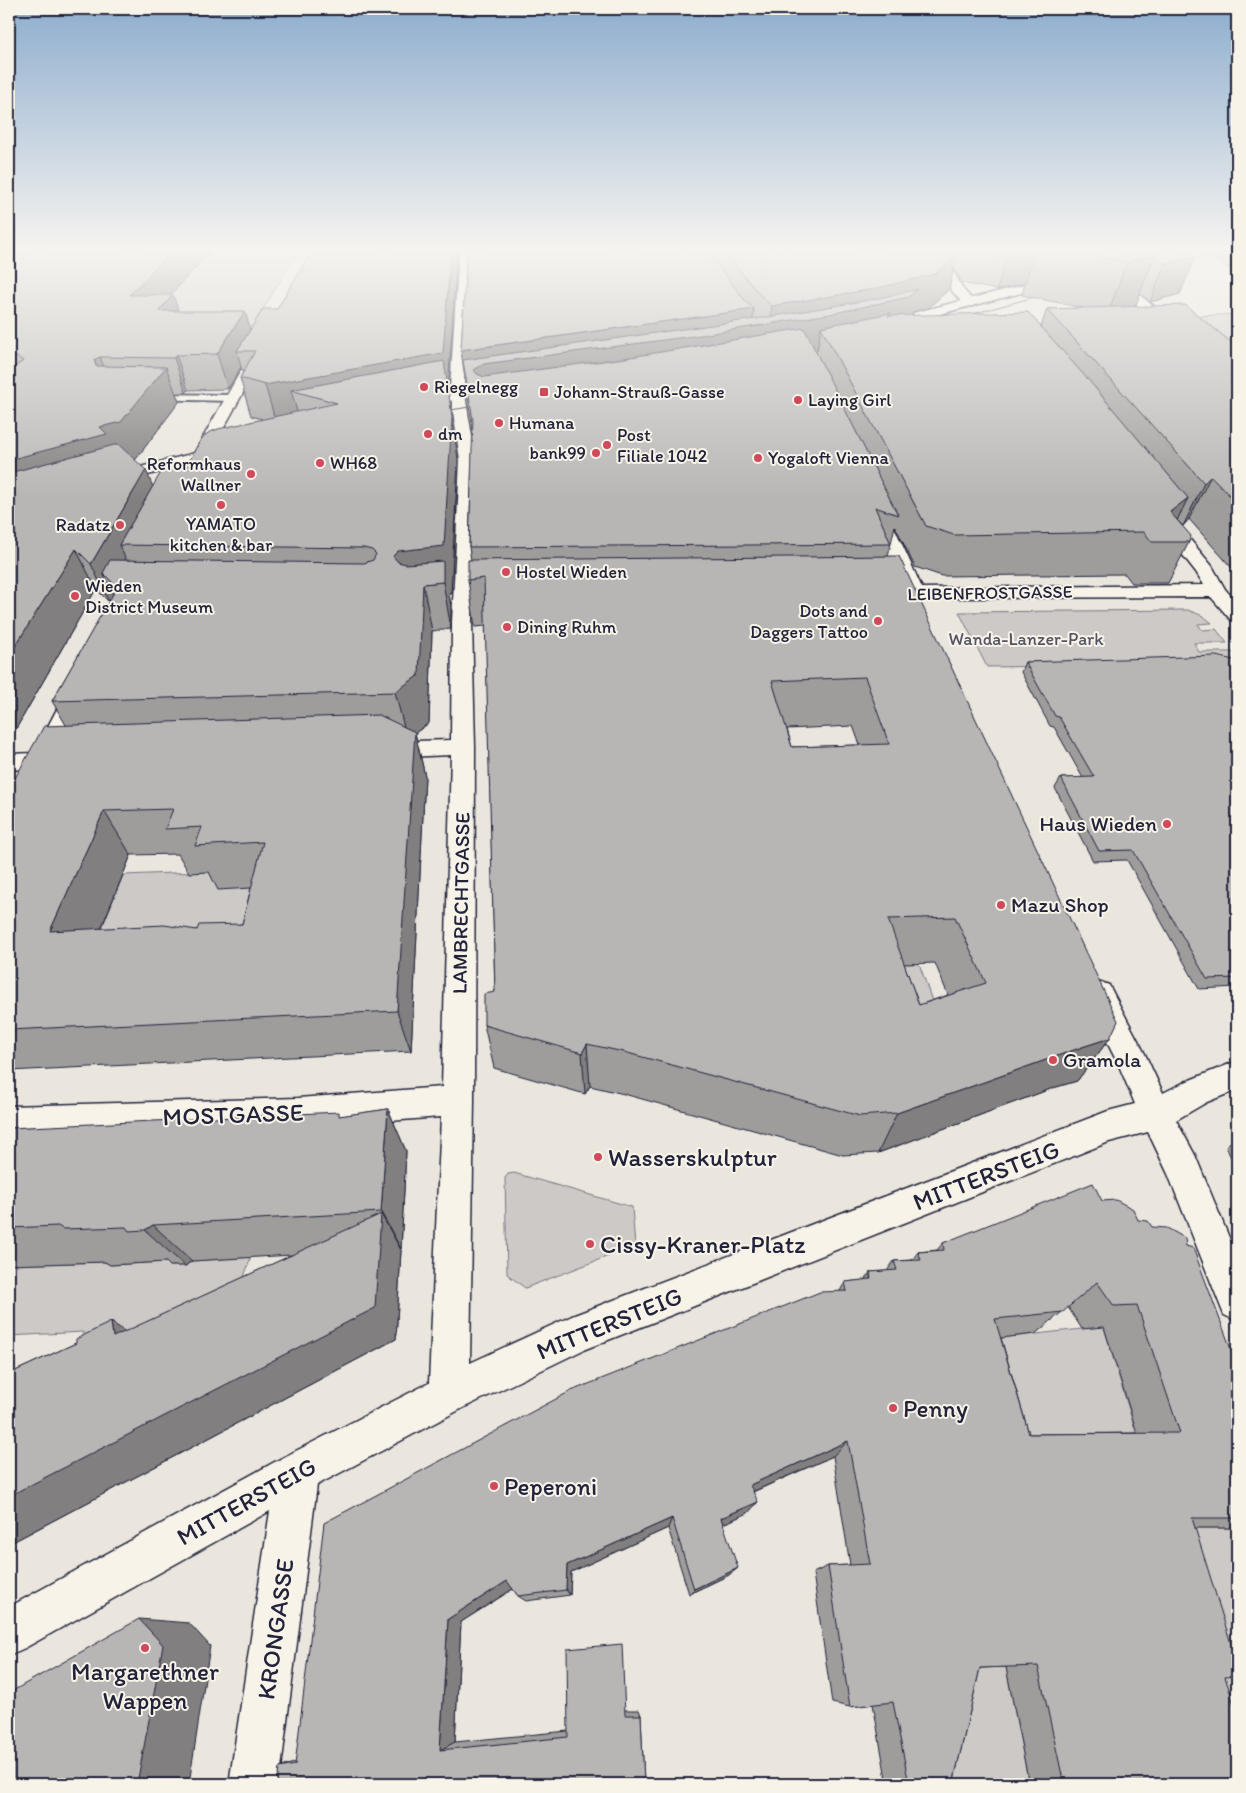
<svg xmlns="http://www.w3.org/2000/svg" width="1246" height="1793" viewBox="0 0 1246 1793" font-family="Itim,sans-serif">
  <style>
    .green { fill: #cdc9c6; stroke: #787680 }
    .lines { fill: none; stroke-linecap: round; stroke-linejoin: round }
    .service-casing { stroke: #22223b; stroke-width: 4 }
    .minor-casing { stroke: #22223b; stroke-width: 3 }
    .secondary-casing { stroke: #22223b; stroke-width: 3 }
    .service { fill: #f7f3e8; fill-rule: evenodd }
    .minor { fill: #f7f3e8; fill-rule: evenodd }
    .secondary { fill: #f7f3e8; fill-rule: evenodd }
    .tram { stroke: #22223b; stroke-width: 1 }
    .wall { fill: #9e9d9c; stroke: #22223b; fill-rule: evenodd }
    .shaded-wall { fill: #817f7f; stroke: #22223b }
    .building { fill: #b8b6b5; stroke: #22223b; fill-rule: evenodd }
    .poi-dot { fill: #d1495b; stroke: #f7f3e8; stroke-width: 2 }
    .labels { text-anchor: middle; stroke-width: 4; stroke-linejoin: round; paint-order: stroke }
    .far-poi-label { font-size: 18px; fill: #22223b; stroke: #f7f3e8; text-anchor: start }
    .far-street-label { font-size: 18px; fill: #22223b; stroke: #f7f3e8 }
    .far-park-label { font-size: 18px; fill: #555465; stroke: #f7f3e8 }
    .poi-label { font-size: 21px; fill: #22223b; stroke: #f7f3e8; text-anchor: start }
    .street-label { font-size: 21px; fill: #22223b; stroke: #f7f3e8 }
    .near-street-label { font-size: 25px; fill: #22223b; stroke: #f7f3e8 }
    .near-poi-label { font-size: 25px; fill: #22223b; stroke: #f7f3e8; text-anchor: start }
  </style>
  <rect width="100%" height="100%" fill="#eae6de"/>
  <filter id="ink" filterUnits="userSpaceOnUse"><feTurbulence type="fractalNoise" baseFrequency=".02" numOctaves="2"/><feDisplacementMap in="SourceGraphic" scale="10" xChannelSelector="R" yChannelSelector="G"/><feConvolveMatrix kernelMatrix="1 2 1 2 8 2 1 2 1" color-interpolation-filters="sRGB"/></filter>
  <g filter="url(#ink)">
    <!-- green -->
    <path class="green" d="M 212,249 L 299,249 L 220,381 L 148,320 Z
      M 1237,314 L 1237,366 L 1178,317 Z
      M 1188,610 L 1203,616 L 1212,623 L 1198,624 L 1202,630 L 1216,629 L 1227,643 L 1194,643 L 1199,652 L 1233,652 L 1237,656 L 1237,664 L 987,667 L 959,612 Z
      M 224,871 L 259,887 L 258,990 L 94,948 L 123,875 Z
      M 919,963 L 943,1033 L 872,965 Z
      M 514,1173 L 632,1207 L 635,1246 L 525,1288 L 507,1274 L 505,1178 L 508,1174 Z
      M 251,1257 L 223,1336 L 58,1415 L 83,1332 L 9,1336 L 9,1265 L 105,1262 L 110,1265 L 168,1262 L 170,1266 L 185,1266 L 192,1261 Z
      M 1101,1318 L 1141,1449 L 1001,1449 L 971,1341 L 1082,1329 Z
      M 1153,1528 L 1237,1528 L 1237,1784 Z
      M 990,1666 L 1006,1667 L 1029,1784 L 923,1784 L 952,1667 Z"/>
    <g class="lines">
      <defs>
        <path id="service" d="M 151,394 L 233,395 L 238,398 L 233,401 L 147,399 L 146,397 Z"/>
        <path id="minor" d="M 459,249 L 470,249 L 464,389 L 476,460 L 472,622 L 475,747 L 474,1101 L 470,1363 L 572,1316 L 1108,1111 L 1135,1104 L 1120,1068 L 1083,994 L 1087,985 L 1098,981 L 1109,985 L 1145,1054 L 1163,1093 L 1185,1082 L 1237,1061 L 1237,1090 L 1207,1102 L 1176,1120 L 1195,1155 L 1237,1257 L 1237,1321 L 1224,1315 L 1168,1174 L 1148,1132 L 1109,1142 L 583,1350 L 463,1408 L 317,1485 L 279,1784 L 229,1784 L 270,1511 L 25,1648 L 9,1655 L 9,1607 L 282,1458 L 429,1383 L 441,1117 L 298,1128 L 9,1136 L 9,1106 L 298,1098 L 442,1087 L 451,755 L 382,758 L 374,756 L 370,750 L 374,744 L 382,742 L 451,740 L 452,622 L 460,460 L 450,389 Z
          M 930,249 L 941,249 L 963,289 L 975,303 L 973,306 L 965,306 L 952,291 Z
          M 1114,275 L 1118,277 L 1179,327 L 1181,330 L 1179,333 L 1169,333 L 1110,281 L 1108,279 L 1110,277 Z
          M 259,347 L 266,351 L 204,464 L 202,467 L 190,467 L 188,464 L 252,351 Z
          M 876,502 L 882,503 L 885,507 L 922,588 L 1204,585 L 1196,572 L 1153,517 L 1156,513 L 1162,512 L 1168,513 L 1212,566 L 1225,589 L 1237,603 L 1237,621 L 1230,619 L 1211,597 L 948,598 L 896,601 L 889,599 L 886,595 L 889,591 L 903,589 L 867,507 L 870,503 Z
          M 80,679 L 88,681 L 91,686 L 58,753 L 63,754 L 67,760 L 63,766 L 50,768 L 18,822 L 9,825 L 9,795 L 25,769 L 9,770 L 9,754 L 34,753 L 69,686 L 72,681 Z"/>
        <path id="secondary" d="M 1202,249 L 1224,249 L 1219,252 L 1156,265 L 1150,262 L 1156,259 Z
          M 1060,276 L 1064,278 L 1066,280 L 1064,282 L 886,328 L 880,324 L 881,321 Z
          M 503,384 L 508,385 L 510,388 L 508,391 L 412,407 L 407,406 L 405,403 L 407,400 L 412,399 Z
          M 224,439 L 230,441 L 232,444 L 230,447 L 207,459 L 111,485 L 105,484 L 103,480 L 105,476 L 195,453 Z"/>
      </defs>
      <!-- service casing -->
      <use href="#service" class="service-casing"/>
      <!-- minor casing -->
      <use href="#minor" class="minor-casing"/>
      <!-- secondary casing -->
      <use href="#secondary" class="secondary-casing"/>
      <!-- service -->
      <use href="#service" class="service"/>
      <!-- minor -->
      <use href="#minor" class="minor"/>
      <!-- secondary -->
      <use href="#secondary" class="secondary"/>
      <!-- tram -->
      <path class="tram" d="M 961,317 L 1046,294
        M 438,412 L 482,405
        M 135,476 L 202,458"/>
    </g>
    <!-- wall -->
    <path class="wall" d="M 9,249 L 212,249 L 170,295 L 178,311 L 250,329 L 277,309 L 457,249 L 448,389 L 458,460 L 451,592 L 449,593 L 451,608 L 451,629 L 432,631 L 429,723 L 415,733 L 425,776 L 411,1051 L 9,1071 L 9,789 L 66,725 L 52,701 L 109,602 L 96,589 L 9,741 ZM 241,367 L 243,372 L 240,378 L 251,416 L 262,419 L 153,487 L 134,459 L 136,459 L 179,402 L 176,393 L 186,393 L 188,390 L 228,389 ZM 178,854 L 189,873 L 209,872 L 218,890 L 251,888 L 242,924 L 197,930 L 101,929 L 131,855 Z
      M 467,249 L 1183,249 L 1195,257 L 1180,294 L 1150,302 L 1140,294 L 1135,306 L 1237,347 L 1237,574 L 1189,519 L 1183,526 L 1177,520 L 1189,542 L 1168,583 L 1132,583 L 1125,574 L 942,576 L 915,567 L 895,526 L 888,556 L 1110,1038 L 1077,1081 L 1053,1088 L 878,1153 L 843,1155 L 624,1094 L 590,1086 L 585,1094 L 494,1068 L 484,1025 L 495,992 L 486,626 L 475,627 L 468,580 L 471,560 L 469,547 L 473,429 L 468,398 L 461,350 ZM 954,268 L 962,283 L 997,290 L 1025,283 L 1022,295 L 1083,308 L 1047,309 L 1041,327 L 912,315 L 913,312 L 928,308 L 949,289 ZM 853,726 L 860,745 L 792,747 L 787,729 ZM 935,963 L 948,995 L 919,1005 L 904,964 Z
      M 1211,249 L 1237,249 L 1237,273 L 1208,256 Z
      M 1025,662 L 1237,664 L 1237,987 L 1199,989 L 1127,860 L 1093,861 L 1055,788 L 1061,778 L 1083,778 L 1054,727 L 1050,726 L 1021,672 Z
      M 388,1109 L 406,1151 L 401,1249 L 400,1249 L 401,1250 L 396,1339 L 9,1544 L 9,1374 L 76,1343 L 111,1322 L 125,1332 L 292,1255 L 192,1261 L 185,1266 L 170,1266 L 166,1262 L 110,1265 L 105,1262 L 9,1265 L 9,1128 L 342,1116 Z
      M 1237,1136 L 1237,1172 L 1226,1146 Z
      M 1102,1201 L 1186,1246 L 1237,1365 L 1237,1528 L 1195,1528 L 1225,1677 L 1237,1784 L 1029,1784 L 1006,1667 L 980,1668 L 953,1784 L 887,1784 L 873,1704 L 850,1707 L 832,1703 L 813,1573 L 828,1566 L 850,1565 L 833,1456 L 753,1492 L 748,1513 L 723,1524 L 729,1575 L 689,1594 L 668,1528 L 571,1572 L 570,1595 L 526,1601 L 518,1596 L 513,1589 L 461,1622 L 455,1742 L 568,1731 L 625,1710 L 639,1710 L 641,1715 L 644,1784 L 279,1768 L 296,1762 L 840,1291 L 845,1282 L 865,1280 L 870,1272 L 887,1271 L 894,1261 L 912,1260 L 918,1252 L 937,1250 L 943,1243 ZM 1068,1307 L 1082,1329 L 1104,1327 L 1137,1433 L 1029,1434 L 1001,1338 L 1035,1334 Z"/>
    <!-- shaded-wall -->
    <path class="shaded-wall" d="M 174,249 L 212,249 L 141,327 L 129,295 Z
      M 451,249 L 457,249 L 448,390 L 337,403 L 291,390 L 299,419 L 276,423 L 265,385 Z
      M 1035,250 L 1025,283 L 997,290 L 1006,257 Z
      M 1155,255 L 1135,306 L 1108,313 L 1127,262 Z
      M 956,256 L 949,289 L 928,308 L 913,312 L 910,324 L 821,327 L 817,351 L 699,372 L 488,402 L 463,360 L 466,387 L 461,350 L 754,309 L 752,327 L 770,324 L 772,306 Z
      M 1195,257 L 1180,294 L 1150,302 L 1165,264 Z
      M 173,295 L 184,327 L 159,311 Z
      M 245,311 L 254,344 L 237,351 L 241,367 L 228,389 L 217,354 Z
      M 176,355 L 188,390 L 186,393 L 174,358 Z
      M 100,357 L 114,392 L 110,401 L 94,360 Z
      M 166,367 L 179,402 L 136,459 L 119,464 L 9,504 L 9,460 L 100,427 Z
      M 452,417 L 458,460 L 451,592 L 449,593 L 451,608 L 451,629 L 443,582 L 423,584 L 432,631 L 429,723 L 415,733 L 425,776 L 411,1051 L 397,1011 L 407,739 L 395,692 L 393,556 Z
      M 146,470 L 162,509 L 119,545 L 130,568 L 103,573 L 114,597 L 110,604 L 91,564 Z
      M 1211,476 L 1189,519 L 1183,526 L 1204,483 Z
      M 1188,498 L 1168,539 L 1170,512 Z
      M 76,549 L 96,589 L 9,741 L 9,656 Z
      M 104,811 L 131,855 L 83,973 L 50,931 Z
      M 1110,1038 L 1077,1081 L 1053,1088 L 878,1153 L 897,1113 L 1085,1046 Z
      M 587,1044 L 590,1086 L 585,1094 L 582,1053 Z
      M 388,1109 L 406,1151 L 401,1249 L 381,1212 Z
      M 381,1214 L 401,1250 L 396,1339 L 9,1544 L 9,1496 Z
      M 153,1225 L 192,1261 L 185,1266 L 145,1230 Z
      M 111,1322 L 156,1352 L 113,1337 Z
      M 848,1441 L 833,1456 L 741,1497 L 750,1485 Z
      M 758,1502 L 748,1513 L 714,1528 L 721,1518 Z
      M 672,1518 L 668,1528 L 571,1572 L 570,1595 L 566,1590 L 567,1565 Z
      M 738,1568 L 729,1575 L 689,1594 L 694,1589 Z
      M 507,1581 L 516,1587 L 461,1622 L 455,1742 L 440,1750 L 448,1619 Z
      M 139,1619 L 189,1623 L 210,1646 L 189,1784 L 137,1784 Z"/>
    <!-- building -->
    <path class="building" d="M 9,249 L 174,249 L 129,295 L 173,295 L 159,311 L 245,311 L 217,354 L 176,355 L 174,358 L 100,357 L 94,360 L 96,366 L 166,367 L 121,422 L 100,427 L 107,434 L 9,460 L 9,366 L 16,366 L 23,361 L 17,357 L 9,357 Z
      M 313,249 L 451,249 L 443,353 L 265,385 L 240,378 L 255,351 L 237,351 L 263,309 L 277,309 Z
      M 467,249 L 705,249 L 747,303 L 754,309 L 461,350 Z
      M 722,249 L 953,249 L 956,256 L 935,274 L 874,289 L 772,306 L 760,295 Z
      M 969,249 L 1035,249 L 1035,250 L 1006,257 L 970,251 Z
      M 1059,249 L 1147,249 L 1155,255 L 1127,262 Z
      M 1147,249 L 1183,249 L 1195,257 L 1165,264 L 1154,256 L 1155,255 Z
      M 918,289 L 908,297 L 830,314 L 701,335 L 484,364 L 474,370 L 477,374 L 484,377 L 625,358 L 804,328 L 898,515 L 875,507 L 891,544 L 469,547 L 473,419 L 463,360 L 769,317 L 875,299 Z
      M 1185,305 L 1237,347 L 1237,503 L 1211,476 L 1204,483 L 1047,309 Z
      M 1028,312 L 1091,383 L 1188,498 L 1170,512 L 1191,536 L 1189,542 L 1152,542 L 1144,532 L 954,535 L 926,526 L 821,327 L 891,313 L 888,316 Z
      M 444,361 L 452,417 L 444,546 L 398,551 L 393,556 L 398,562 L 406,564 L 443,561 L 443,582 L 423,584 L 419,675 L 395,692 L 52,701 L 117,587 L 103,573 L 110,560 L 364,563 L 373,560 L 376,554 L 372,550 L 364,548 L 119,545 L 164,467 L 186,467 L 202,438 L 208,433 L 218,429 L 337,403 L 291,390 Z
      M 118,444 L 146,470 L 91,564 L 76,549 L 9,656 L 9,473 Z
      M 899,556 L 1118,1021 L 1110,1038 L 1085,1046 L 897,1113 L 860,1116 L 624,1052 L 587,1044 L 582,1053 L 484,1025 L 484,994 L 495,992 L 484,578 L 468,580 L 468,560 ZM 865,677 L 889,744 L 792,747 L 772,681 ZM 955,917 L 986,983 L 919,1005 L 888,919 Z
      M 1216,656 L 1234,660 L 1237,664 L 1237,978 L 1207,979 L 1133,850 L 1099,851 L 1061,778 L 1094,777 L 1059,717 L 1055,716 L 1025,662 Z
      M 379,715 L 415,732 L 397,1011 L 9,1030 L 9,789 L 44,726 ZM 173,809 L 165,829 L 202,827 L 195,846 L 263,842 L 242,924 L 199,925 L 197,930 L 164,925 L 50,931 L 104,811 Z
      M 388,1109 L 381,1212 L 153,1225 L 145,1230 L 129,1231 L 126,1227 L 63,1229 L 58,1226 L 9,1228 L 9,1128 L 339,1112 L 339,1116 Z
      M 1093,1183 L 1102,1201 L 1116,1200 L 1133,1209 L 1138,1220 L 1148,1221 L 1152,1227 L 1167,1228 L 1185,1238 L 1186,1246 L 1193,1248 L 1237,1365 L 1237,1518 L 1192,1518 L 1237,1663 L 1237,1676 L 1225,1677 L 1237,1713 L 1237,1784 L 1064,1784 L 1038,1666 L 980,1668 L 953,1784 L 909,1784 L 893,1702 L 850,1707 L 828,1566 L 870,1564 L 848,1441 L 750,1485 L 758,1502 L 721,1518 L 738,1568 L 694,1589 L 672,1518 L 567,1565 L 566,1590 L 518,1596 L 507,1581 L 448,1619 L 440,1750 L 568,1737 L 567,1649 L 622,1644 L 625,1715 L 641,1715 L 644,1784 L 277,1784 L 279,1768 L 295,1765 L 324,1523 L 571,1391 L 820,1292 L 847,1291 L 845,1282 L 871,1279 L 870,1272 L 897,1270 L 894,1261 L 921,1260 L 918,1252 L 944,1250 L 943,1243 ZM 1097,1282 L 1114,1306 L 1137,1305 L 1180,1433 L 1029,1434 L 995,1319 L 1063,1312 Z
      M 381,1214 L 375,1308 L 9,1496 L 9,1374 L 76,1343 L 76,1339 L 111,1322 L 113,1337 Z
      M 139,1619 L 163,1645 L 137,1784 L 9,1784 L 9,1693 Z"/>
  </g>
  <!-- sky -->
  <linearGradient id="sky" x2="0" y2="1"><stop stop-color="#8dadce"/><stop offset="0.5" stop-color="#f6f4f0"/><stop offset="1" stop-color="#f6f4f0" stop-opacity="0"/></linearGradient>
  <rect width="1246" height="500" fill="url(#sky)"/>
  <!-- markers -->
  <g class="poi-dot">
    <circle cx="424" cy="387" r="5"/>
    <rect x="539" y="387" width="10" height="10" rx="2.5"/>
    <circle cx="798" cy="400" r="5"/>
    <circle cx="499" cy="423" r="5"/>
    <circle cx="428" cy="434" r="5"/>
    <circle cx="607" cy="445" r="5"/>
    <circle cx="596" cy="453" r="5"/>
    <circle cx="758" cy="458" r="5"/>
    <circle cx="320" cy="463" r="5"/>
    <circle cx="251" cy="474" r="5"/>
    <circle cx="221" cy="505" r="5"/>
    <circle cx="120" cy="525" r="5"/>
    <circle cx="506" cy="572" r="5"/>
    <circle cx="75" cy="596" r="5"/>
    <circle cx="878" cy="621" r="5"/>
    <circle cx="507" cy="627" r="5"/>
    <circle cx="1167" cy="824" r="5"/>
    <circle cx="1001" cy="905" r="5"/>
    <circle cx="1053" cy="1060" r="5"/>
    <circle cx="598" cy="1157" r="5"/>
    <circle cx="590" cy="1244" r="5"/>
    <circle cx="893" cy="1408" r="5"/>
    <circle cx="494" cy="1486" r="5"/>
    <circle cx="145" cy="1648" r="5"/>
  </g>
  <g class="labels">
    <!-- far-poi labels -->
    <g class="far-poi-label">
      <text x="434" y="393">Riegelnegg</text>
      <text x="554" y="398">Johann-Strauß-Gasse</text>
      <text x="808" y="406">Laying Girl</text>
      <text x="509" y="429">Humana</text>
      <text x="438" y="440">dm</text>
      <text x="617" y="441">Post<tspan x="617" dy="21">Filiale 1042</tspan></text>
      <text x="586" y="459" text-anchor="end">bank99</text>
      <text x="768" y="464">Yogaloft Vienna</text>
      <text x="330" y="469">WH68</text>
      <text x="241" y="470" text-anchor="end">Reformhaus<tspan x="241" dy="21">Wallner</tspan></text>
      <text x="221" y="530" text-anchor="middle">YAMATO<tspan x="221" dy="21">kitchen &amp; bar</tspan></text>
      <text x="110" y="531" text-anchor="end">Radatz</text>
      <text x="516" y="578">Hostel Wieden</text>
      <text x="85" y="592">Wieden<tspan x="85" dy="21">District Museum</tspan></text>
      <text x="868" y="617" text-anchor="end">Dots and<tspan x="868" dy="21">Daggers Tattoo</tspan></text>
      <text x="517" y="633">Dining Ruhm</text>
    </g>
    <!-- far-street labels -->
    <g class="far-street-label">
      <text transform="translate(990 593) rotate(-1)" y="6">LEIBENFROSTGASSE</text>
    </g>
    <!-- far-park labels -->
    <g class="far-park-label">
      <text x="1026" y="645">Wanda-Lanzer-Park</text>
    </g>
    <!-- poi labels -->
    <g class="poi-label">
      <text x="1157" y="831" text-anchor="end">Haus Wieden</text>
      <text x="1011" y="912">Mazu Shop</text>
      <text x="1063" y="1067">Gramola</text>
    </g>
    <!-- street labels -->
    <g class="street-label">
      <text transform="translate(461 903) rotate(-89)" y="7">LAMBRECHTGASSE</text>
    </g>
    <!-- near-street labels -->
    <g class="near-street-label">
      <text transform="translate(233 1114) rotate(-2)" y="9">MOSTGASSE</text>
      <text transform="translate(986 1175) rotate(-21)" y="9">MITTERSTEIG</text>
      <text transform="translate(609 1323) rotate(-22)" y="9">MITTERSTEIG</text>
      <text transform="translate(246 1501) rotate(-29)" y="9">MITTERSTEIG</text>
      <text transform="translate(275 1629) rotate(-82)" y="9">KRONGASSE</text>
    </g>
    <!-- near-poi labels -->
    <g class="near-poi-label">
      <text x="608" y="1166">Wasserskulptur</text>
      <text x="600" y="1253">Cissy-Kraner-Platz</text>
      <text x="903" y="1417">Penny</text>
      <text x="504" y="1495">Peperoni</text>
      <text x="145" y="1680" text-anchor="middle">Margarethner<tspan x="145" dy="29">Wappen</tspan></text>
    </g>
  </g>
  <!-- margin -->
  <rect width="1246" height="1793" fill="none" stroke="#f7f3e8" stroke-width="30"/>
  <rect x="15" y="15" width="1216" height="1763" fill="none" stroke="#22223b" stroke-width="2" filter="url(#ink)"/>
</svg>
